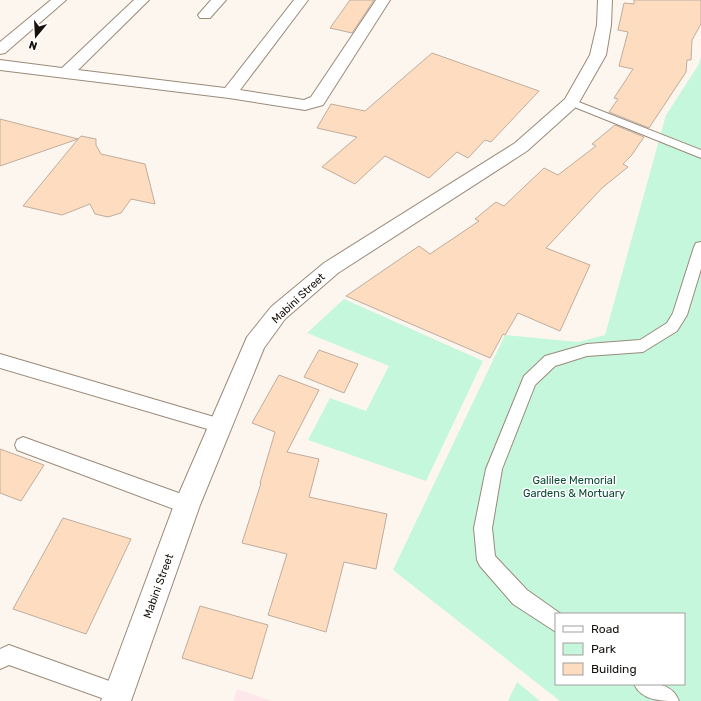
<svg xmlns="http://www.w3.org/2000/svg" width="701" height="701" viewBox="0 0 701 701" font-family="Rubik,sans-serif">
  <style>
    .medical { fill: #fde7ea }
    .green { fill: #c5f7dd; fill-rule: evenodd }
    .building { fill: #fddcc0; stroke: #bfad9d }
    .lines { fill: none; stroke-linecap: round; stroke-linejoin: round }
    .service-casing { stroke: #9a8a7a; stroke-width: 2 }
    .minor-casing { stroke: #9a8a7a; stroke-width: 2 }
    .secondary-casing { stroke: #9a8a7a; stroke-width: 2 }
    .service { fill: #fff; fill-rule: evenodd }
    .minor { fill: #fff; fill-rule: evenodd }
    .secondary { fill: #fff; fill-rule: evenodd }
    .labels { text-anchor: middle; stroke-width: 3; stroke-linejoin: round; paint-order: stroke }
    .street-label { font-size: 11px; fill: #18120c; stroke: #fff }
    .park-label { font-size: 11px; fill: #094c33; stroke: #fff }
  </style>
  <rect width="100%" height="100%" fill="#fdf6ef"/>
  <!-- medical -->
  <path class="medical" d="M 237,689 L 272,701 L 233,701 Z"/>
  <!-- green -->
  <path class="green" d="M 701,56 L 701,701 L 560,701 L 393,570 L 505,335 L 578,342 L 605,335 L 666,115 L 699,64 ZM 556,614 L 684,614 L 684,684 L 556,684 Z
    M 344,299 L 483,361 L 426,481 L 308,440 L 330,398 L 366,411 L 389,366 L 307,333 Z
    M 517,682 L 540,701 L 508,701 Z"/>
  <!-- building -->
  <path class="building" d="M 350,0 L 374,0 L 352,33 L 330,28 Z
    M 634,0 L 701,0 L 701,24 L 692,40 L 691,60 L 687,60 L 686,72 L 649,128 L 609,112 L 618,99 L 614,98 L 633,69 L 619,66 L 628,32 L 618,30 L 624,3 L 634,4 Z
    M 432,53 L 539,91 L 491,142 L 485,140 L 468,158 L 457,152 L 429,178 L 385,156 L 355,184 L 322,167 L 357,137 L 317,128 L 331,104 L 365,111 Z
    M 0,119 L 78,139 L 81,136 L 96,139 L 96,145 L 101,154 L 145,164 L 155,204 L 131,199 L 121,213 L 108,217 L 95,214 L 90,204 L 62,215 L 23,206 L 78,139 L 0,166 Z
    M 615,125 L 644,137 L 631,156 L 623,164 L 628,167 L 602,188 L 546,248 L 590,265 L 560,331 L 518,313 L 505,335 L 503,334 L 490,358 L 346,296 L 419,246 L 430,254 L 479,221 L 475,219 L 496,202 L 504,206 L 544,168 L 558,175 L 596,146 L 592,144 Z
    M 319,350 L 358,364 L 344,393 L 304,377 Z
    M 279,375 L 319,390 L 287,452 L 319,459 L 309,497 L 387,514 L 376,569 L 344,562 L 326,632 L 268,615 L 287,554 L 242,543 L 261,483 L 260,483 L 275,432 L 252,423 Z
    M 0,449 L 44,465 L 21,501 L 0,493 Z
    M 63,518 L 131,539 L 86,634 L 13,609 Z
    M 200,606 L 268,625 L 252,679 L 182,658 Z"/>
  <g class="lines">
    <defs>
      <path id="service" d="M 571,99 L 701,150 L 701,158 L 567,104 L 566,102 L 567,100 Z
        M 701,242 L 701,269 L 687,315 L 677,331 L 643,352 L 587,356 L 555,366 L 535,385 L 502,469 L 492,528 L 495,556 L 527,590 L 561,614 L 556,614 L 556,632 L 513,604 L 480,566 L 477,560 L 474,528 L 486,469 L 524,376 L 545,356 L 587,344 L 640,340 L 667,323 L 673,313 L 694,247 L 696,243 Z
        M 0,354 L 221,419 L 227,421 L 229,426 L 227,431 L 221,433 L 0,368 Z
        M 23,437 L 187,496 L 193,499 L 196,505 L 193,511 L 187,514 L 17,450 L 15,445 L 17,440 Z
        M 9,645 L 126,687 L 129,694 L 126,701 L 110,701 L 9,665 L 0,669 L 0,649 Z
        M 634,684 C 652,684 671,681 679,701 C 661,701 642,701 634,684 Z"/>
      <path id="minor" d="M 51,0 L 66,0 L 5,53 L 0,54 L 0,42 Z
        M 134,0 L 149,0 L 78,70 L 225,88 L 294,0 L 308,0 L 240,90 L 304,100 L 311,97 L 376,0 L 390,0 L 323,105 L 305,110 L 229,98 L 0,70 L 0,60 L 62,68 Z
        M 211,0 L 226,0 L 210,18 L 200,18 L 198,15 Z"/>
      <path id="secondary" d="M 598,0 L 612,0 L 611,25 L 606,55 L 577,106 L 527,151 L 338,273 L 285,319 L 264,348 L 200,505 L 131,701 L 101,701 L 174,505 L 247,337 L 271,307 L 324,263 L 515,143 L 565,99 L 590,55 L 597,25 Z"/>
    </defs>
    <!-- service casing -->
    <use href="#service" class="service-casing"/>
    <!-- minor casing -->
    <use href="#minor" class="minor-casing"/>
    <!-- secondary casing -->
    <use href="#secondary" class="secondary-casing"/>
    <!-- service -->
    <use href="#service" class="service"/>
    <!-- minor -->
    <use href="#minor" class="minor"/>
    <!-- secondary -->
    <use href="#secondary" class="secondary"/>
  </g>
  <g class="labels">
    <!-- street labels -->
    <g class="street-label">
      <text transform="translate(298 298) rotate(-43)" y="4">Mabini Street</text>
      <text transform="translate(158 586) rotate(-70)" y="4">Mabini Street</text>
    </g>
    <!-- park labels -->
    <g class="park-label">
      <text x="574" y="484">Galilee Memorial<tspan x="574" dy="13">Gardens &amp; Mortuary</tspan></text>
    </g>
  </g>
  <!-- legend -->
  <rect x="555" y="613" width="130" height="72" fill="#ffffff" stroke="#a3a09e"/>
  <rect x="563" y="626" width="20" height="6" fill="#ffffff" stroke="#a3a09e"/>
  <text x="591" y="633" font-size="12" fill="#18120c">Road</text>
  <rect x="563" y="643" width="20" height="12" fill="#c5f7dd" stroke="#a3a09e"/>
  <text x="591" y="653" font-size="12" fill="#18120c">Park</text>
  <rect x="563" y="663" width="20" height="12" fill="#fddcc0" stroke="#a3a09e"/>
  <text x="591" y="673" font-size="12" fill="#18120c">Building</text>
  <!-- north arrow -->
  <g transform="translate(36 36) rotate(198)" stroke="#ffffff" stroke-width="3" paint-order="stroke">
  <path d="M0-3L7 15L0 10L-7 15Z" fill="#18120c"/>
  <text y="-6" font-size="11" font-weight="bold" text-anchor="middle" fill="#18120c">N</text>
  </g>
</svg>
